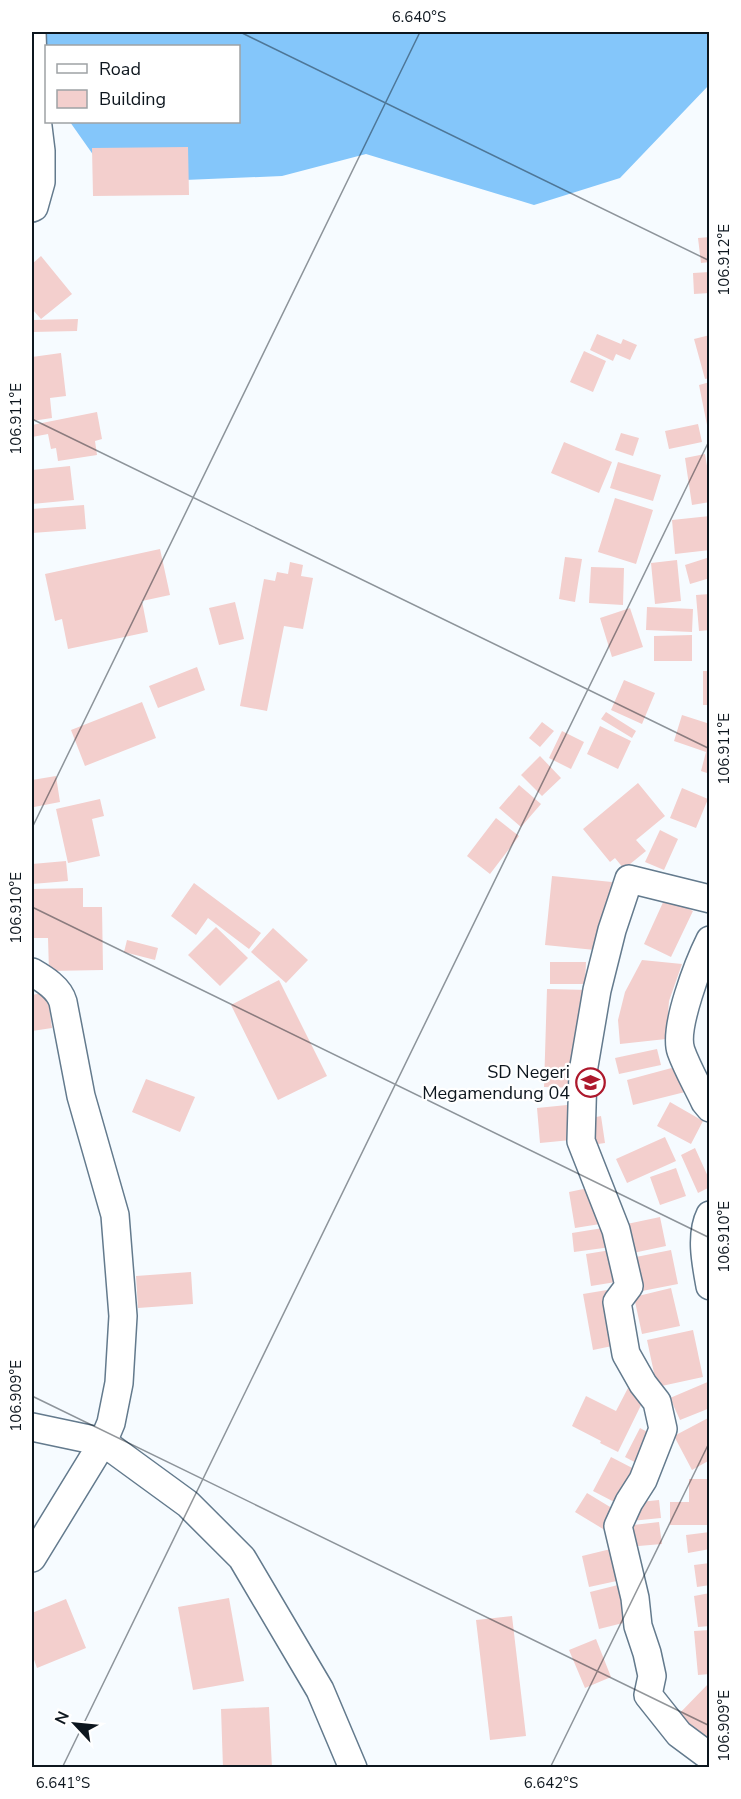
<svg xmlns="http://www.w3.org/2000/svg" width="741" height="1799" viewBox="0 0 741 1799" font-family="'Nunito Sans',sans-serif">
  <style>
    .forest { fill: #84c6fa }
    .building { fill: #f3cfcd }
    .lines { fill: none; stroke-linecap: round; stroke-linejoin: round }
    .street-casing { stroke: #637a8d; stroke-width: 30 }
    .street { stroke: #fff; stroke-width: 27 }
    .ticks { fill: none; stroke: #0d161e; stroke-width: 1.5; stroke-opacity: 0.45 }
    .labels { text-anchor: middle; stroke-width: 4.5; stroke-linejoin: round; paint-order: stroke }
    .poi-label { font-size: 18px; fill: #0d161e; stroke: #fff; text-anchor: end }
    .neatline { fill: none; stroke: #0d161e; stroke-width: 2 }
    .ticks-label { font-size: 15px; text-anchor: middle; fill: #0d161e }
  </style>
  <rect width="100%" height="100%" fill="#f6fbff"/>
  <!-- forest -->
  <path class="forest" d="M 44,32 L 709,32 L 709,85 L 620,178 L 534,205 L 366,154 L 282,176 L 113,183 L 70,122 L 238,122 L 238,46 L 47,46 Z"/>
  <!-- building -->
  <path class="building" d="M 188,147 L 189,195 L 93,196 L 92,148 Z
    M 710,237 L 710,262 L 701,263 L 698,238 Z
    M 41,256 L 72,294 L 41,319 L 32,309 L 32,264 Z
    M 710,272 L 710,293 L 694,294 L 693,273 Z
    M 78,319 L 77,331 L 32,332 L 32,320 Z
    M 597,334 L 621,344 L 623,339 L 637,345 L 630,360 L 616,354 L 613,361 L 590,350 Z
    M 710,335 L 710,378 L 705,379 L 694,339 Z
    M 584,351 L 606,361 L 593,392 L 570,382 Z
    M 61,353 L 66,396 L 50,398 L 52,418 L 32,421 L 32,357 Z
    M 710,382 L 710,425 L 707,425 L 699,385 Z
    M 97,412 L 102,439 L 95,441 L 97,455 L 58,461 L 56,448 L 51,449 L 48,434 L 32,437 L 32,425 Z
    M 698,424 L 702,442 L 669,449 L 665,431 Z
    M 621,433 L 639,438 L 633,456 L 615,450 Z
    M 564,442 L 612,462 L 599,493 L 551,473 Z
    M 705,454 L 710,483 L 710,502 L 692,505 L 685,458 Z
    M 618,462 L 661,475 L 653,501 L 610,488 Z
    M 70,466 L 74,500 L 32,504 L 32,470 Z
    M 615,498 L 653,510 L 636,564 L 598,552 Z
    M 84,505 L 86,529 L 32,533 L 32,509 Z
    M 710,516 L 710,550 L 675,554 L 672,520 Z
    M 160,549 L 170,595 L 142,601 L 148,632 L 68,649 L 62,619 L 55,621 L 45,574 Z
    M 565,557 L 582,559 L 575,602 L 559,599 Z
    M 710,557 L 710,578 L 690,584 L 685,565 Z
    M 677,560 L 681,601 L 655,604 L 651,563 Z
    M 290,562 L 303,565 L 301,576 L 313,578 L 303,629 L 284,626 L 267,711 L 240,706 L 264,579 L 275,581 L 277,572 L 288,574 Z
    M 591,567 L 624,568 L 623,605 L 589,603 Z
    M 710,594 L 710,630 L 699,631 L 696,595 Z
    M 235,602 L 244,639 L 219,645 L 209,608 Z
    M 647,607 L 693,609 L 692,632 L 646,630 Z
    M 630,608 L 643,647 L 612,657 L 600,618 Z
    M 692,635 L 692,661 L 654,661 L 654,636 Z
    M 197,667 L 205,690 L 158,708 L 149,686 Z
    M 703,671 L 710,671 L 710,705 L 703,705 Z
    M 624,680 L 655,693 L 642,724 L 611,710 Z
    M 142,702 L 156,738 L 85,766 L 71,730 Z
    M 606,712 L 636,731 L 632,738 L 601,719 Z
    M 682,715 L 710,724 L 710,774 L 701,771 L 706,752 L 674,741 Z
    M 542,722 L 554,731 L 540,747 L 529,738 Z
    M 600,726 L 631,741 L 618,769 L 587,754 Z
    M 562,731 L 584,742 L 571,769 L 549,758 Z
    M 540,756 L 561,778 L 542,796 L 521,775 Z
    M 56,776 L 60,802 L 34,807 L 32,780 Z
    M 638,783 L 665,816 L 636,840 L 646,851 L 624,869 L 615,858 L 610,862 L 583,829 Z
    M 519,785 L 541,804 L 521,827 L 499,808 Z
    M 682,788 L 708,799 L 696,828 L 670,818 Z
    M 100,799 L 104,816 L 92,819 L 100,856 L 68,863 L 56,809 Z
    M 496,818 L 519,836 L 490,874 L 467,856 Z
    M 660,830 L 678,839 L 664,870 L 645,862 Z
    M 66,861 L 68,881 L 32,884 L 32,864 Z
    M 552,876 L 612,882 L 605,951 L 545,945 Z
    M 194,883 L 261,933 L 249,949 L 208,918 L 196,935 L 171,916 Z
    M 83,888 L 83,907 L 102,907 L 103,970 L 49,971 L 48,938 L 32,938 L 32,889 Z
    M 665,898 L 693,911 L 671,957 L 644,944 Z
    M 216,927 L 248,958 L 220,986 L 188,955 Z
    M 273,928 L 308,960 L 286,983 L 251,952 Z
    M 127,940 L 158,948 L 155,960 L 124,952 Z
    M 642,960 L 682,964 L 669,1001 L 666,1039 L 620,1044 L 618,1020 L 625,992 Z
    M 550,962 L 586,962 L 585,984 L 550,984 Z
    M 279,980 L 327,1076 L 278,1100 L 231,1005 Z
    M 547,989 L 589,990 L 576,1088 L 544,1087 Z
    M 47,992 L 52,1028 L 32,1031 L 32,995 Z
    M 657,1049 L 661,1065 L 619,1074 L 615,1058 Z
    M 679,1066 L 685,1092 L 633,1105 L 627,1080 Z
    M 146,1079 L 195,1097 L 180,1132 L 132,1112 Z
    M 670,1102 L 703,1121 L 691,1144 L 657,1126 Z
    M 567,1105 L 571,1140 L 540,1143 L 537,1108 Z
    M 601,1116 L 605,1143 L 591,1145 L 587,1119 Z
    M 665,1137 L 676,1161 L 627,1183 L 616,1159 Z
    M 695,1148 L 710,1181 L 710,1187 L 698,1193 L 681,1155 Z
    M 676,1168 L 686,1196 L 660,1205 L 650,1177 Z
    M 593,1187 L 600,1224 L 575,1228 L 569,1192 Z
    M 660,1217 L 666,1246 L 633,1253 L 627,1224 Z
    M 609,1227 L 611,1247 L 574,1252 L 572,1233 Z
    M 617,1249 L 622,1281 L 591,1286 L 586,1254 Z
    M 671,1250 L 678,1284 L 642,1291 L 636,1257 Z
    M 191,1272 L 193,1304 L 138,1308 L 136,1276 Z
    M 671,1288 L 680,1326 L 642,1334 L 634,1297 Z
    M 607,1290 L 617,1345 L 593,1350 L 583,1294 Z
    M 693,1330 L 703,1377 L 657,1387 L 647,1340 Z
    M 710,1381 L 710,1408 L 680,1420 L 670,1398 Z
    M 628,1388 L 645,1397 L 618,1452 L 600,1443 L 601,1441 L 572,1426 L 586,1396 L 616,1411 Z
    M 710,1417 L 710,1460 L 692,1470 L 674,1436 Z
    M 640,1428 L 655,1436 L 640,1465 L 625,1457 Z
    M 611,1457 L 640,1472 L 622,1506 L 593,1491 Z
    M 689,1479 L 710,1479 L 710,1525 L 670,1525 L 670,1502 L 689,1502 Z
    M 587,1493 L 620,1513 L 608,1532 L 575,1512 Z
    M 659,1500 L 661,1518 L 631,1521 L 630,1503 Z
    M 659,1522 L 662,1544 L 627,1547 L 625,1526 Z
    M 710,1532 L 710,1549 L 688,1553 L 686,1535 Z
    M 619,1547 L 626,1579 L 589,1587 L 582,1556 Z
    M 710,1563 L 710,1585 L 697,1587 L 694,1565 Z
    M 622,1584 L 631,1621 L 599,1629 L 590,1592 Z
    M 710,1593 L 710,1626 L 698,1627 L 694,1596 Z
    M 229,1598 L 244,1681 L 193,1690 L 178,1607 Z
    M 66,1599 L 86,1648 L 37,1668 L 32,1654 L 32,1613 Z
    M 512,1616 L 526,1736 L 490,1740 L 476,1620 Z
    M 710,1630 L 710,1674 L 698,1675 L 694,1631 Z
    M 596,1639 L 611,1677 L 585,1688 L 569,1650 Z
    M 710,1682 L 710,1748 L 675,1718 Z
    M 269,1707 L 272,1768 L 223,1768 L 221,1709 Z"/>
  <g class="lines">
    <defs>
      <path id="street" d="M 32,208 L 34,207 L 41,182 L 41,151 L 34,94 L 32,32
        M 710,899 L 629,879 L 612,930 L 597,990 L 583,1072 L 581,1141 L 616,1230 L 629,1286 L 617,1302 L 626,1354 L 643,1384 L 657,1402 L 663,1429 L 643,1480 L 629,1502 L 618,1526 L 635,1598 L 638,1626 L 647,1653 L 652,1676 L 648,1695 L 679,1734 L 710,1757
        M 710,940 C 699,962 673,1028 681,1051 C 687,1068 697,1085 705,1102 L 710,1108
        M 32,972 C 44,979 59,988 63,1002 L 81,1096 L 115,1215 L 123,1316 L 119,1383 L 111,1423 L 103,1442 L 32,1558
        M 710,1215 C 700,1235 706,1264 710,1286
        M 32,1427 L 103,1442 L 188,1504 L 242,1558 L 320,1690 L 353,1768"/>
    </defs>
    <!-- street casing -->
    <use href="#street" class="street-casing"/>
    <!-- street -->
    <use href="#street" class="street"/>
  </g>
  <!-- ticks -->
  <path class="ticks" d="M 240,32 L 710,261M 32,419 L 710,749M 32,828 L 420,32M 32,907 L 710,1238M 32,1396 L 710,1726M 62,1768 L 710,439M 550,1768 L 710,1441"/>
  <!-- icons -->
  <defs>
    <symbol id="school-ring" viewBox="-11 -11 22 22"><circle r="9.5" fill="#fff" stroke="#ad182c" stroke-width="1.5"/><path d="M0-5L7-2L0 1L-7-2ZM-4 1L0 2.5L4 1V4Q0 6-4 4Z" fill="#ad182c"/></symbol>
  </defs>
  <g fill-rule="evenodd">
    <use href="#school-ring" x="574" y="1066" width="33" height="33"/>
  </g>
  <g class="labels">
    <!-- poi labels -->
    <g class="poi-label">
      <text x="570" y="1078">SD Negeri<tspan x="570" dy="21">Megamendung 04</tspan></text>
    </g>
  </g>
  <!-- border -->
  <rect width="741" height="1799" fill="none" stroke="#ffffff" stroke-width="66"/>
  <!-- legend -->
  <rect x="45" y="45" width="195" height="78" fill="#ffffff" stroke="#9ea2a5" stroke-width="1.5"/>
  <rect x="57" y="64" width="30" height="9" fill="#ffffff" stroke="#9ea2a5" stroke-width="1.5"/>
  <text x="99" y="75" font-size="18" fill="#0d161e">Road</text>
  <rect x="57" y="90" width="30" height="18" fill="#f3cfcd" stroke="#9ea2a5" stroke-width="1.5"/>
  <text x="99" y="105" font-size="18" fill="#0d161e">Building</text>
  <!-- north arrow -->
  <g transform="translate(75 1724) rotate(296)" stroke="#ffffff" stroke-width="4.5" paint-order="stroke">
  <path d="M0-4.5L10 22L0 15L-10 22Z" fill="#0d161e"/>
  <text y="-9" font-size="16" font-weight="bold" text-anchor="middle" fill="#0d161e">N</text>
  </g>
  <rect x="33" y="33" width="675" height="1733" class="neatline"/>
  <g class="ticks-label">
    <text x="419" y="22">6.640°S</text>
    <text transform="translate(724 260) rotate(-90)" y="5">106.912°E</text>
    <text transform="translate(16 419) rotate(-90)" y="5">106.911°E</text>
    <text transform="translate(724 749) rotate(-90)" y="5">106.911°E</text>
    <text transform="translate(16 908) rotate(-90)" y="5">106.910°E</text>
    <text transform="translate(724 1237) rotate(-90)" y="5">106.910°E</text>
    <text transform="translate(16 1396) rotate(-90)" y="5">106.909°E</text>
    <text transform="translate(724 1726) rotate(-90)" y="5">106.909°E</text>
    <text x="63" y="1788">6.641°S</text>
    <text x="551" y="1788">6.642°S</text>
  </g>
</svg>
